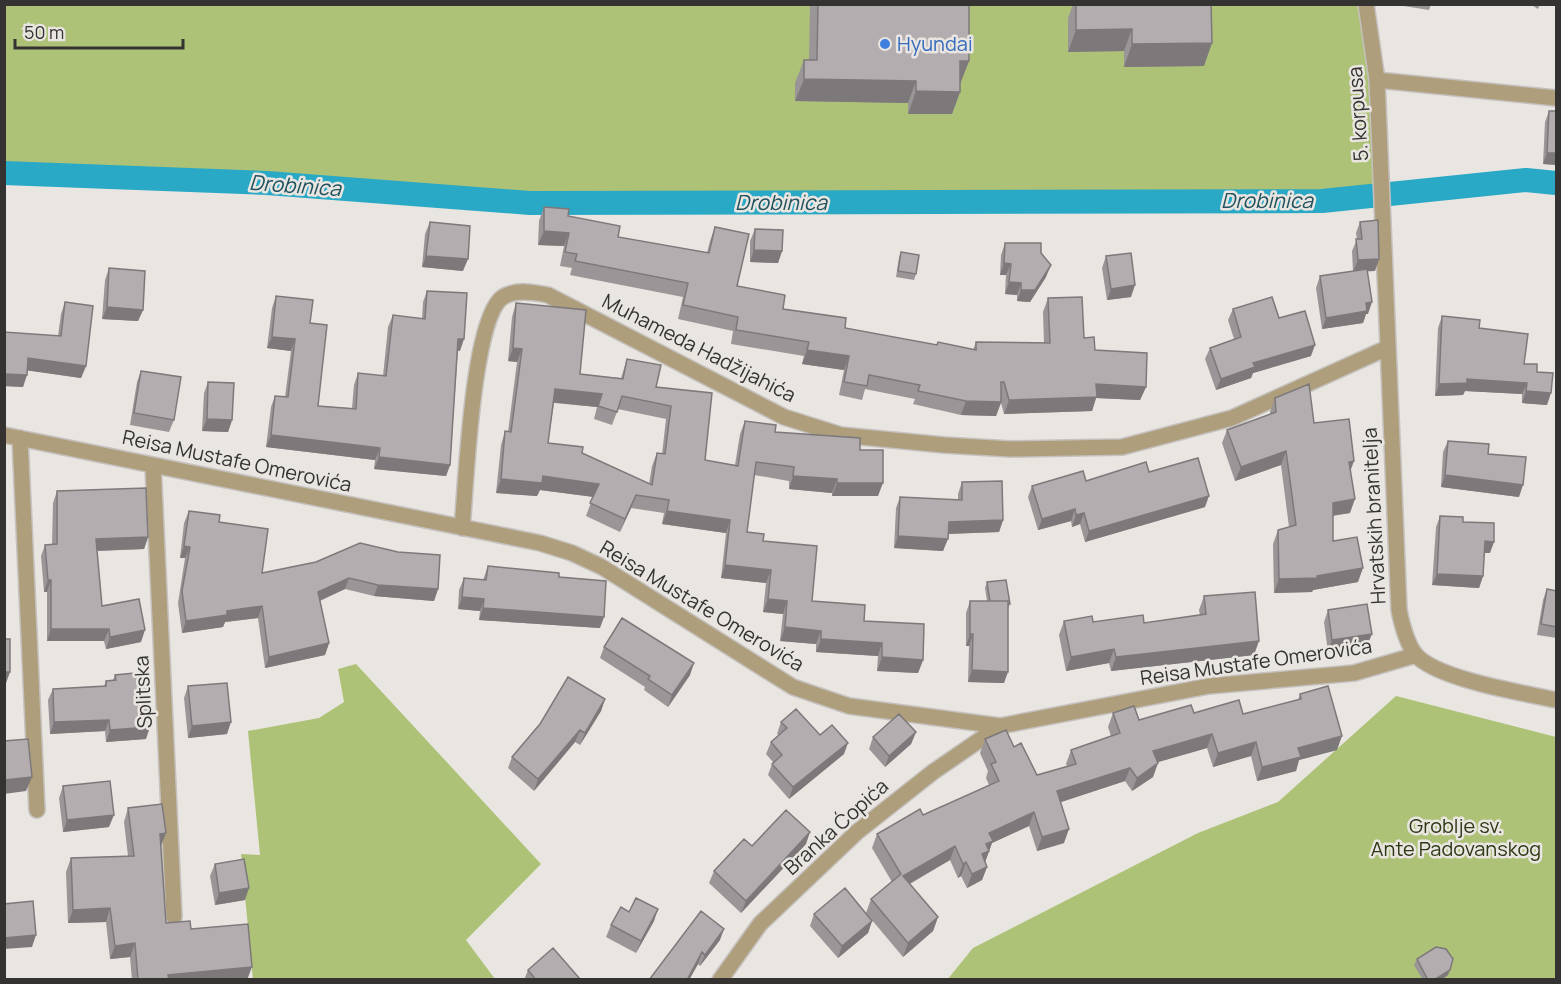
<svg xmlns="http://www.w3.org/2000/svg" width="1561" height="984" viewBox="0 0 1561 984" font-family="Manrope,sans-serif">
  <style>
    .green { fill: #adc277 }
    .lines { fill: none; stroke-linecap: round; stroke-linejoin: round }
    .canal { stroke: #29a9c6; stroke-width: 24 }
    .minor-casing { stroke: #c5c1be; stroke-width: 18 }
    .tertiary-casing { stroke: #c5c1be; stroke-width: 18 }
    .minor { stroke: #ae9e7c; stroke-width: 15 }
    .tertiary { stroke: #ae9e7c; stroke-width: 15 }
    .wall { fill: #9a9597; fill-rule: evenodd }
    .shaded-wall { fill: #7d797b }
    .building { fill: #b3adb0; stroke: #7d797b; stroke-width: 1.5; fill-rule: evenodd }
    .shop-dot { fill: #3f7fe0; stroke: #e9e5e1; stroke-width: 2 }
    .labels { text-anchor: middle; stroke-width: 5; stroke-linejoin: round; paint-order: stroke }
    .shop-label { font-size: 20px; fill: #366cbe; stroke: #e9e5e1; text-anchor: start }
    .street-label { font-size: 20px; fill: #343331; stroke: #e9e5e1 }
    .park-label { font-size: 20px; fill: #2f3815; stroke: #e9e5e1 }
    .water-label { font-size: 21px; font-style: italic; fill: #1f515e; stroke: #e9e5e1 }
  </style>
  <rect width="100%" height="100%" fill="#e9e5e1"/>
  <!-- green -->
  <path class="green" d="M 4,5 L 1366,5 L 1383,182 L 1392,193 L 1322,201 L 530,203 L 175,180 L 5,173 Z
    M 356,664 L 541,864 L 466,940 L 495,979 L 253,980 L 241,854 L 260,855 L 248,731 L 319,718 L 344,702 L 338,669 Z
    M 1396,696 L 1556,737 L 1556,979 L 947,980 L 973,948 L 1198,833 L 1278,802 Z"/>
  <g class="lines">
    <!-- canal -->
    <path class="canal" d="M 4,173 L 267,183 L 530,203 L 1322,201 L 1526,180 L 1556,183"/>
    <defs>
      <path id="minor" d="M 1377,80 L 1556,98
        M 4,435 L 540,543 L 572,553 L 602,567 L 793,687 L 849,706 L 1000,726 L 1209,686 L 1354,673 L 1416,655
        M 20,438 L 37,810
        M 153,465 L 174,917
        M 462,528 C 466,487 472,317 503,297 C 516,289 534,292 548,295 L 784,417 L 841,435 L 944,445 L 1010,449 L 1122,447 L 1232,418 L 1387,348
        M 720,980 L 760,924 L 857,832 L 933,772 L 1000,726"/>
      <path id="tertiary" d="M 1366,4 L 1377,80 L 1399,610 C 1402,625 1406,642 1415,654 C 1435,679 1524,693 1556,700"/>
    </defs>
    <!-- minor casing -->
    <use href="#minor" class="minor-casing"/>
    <!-- tertiary casing -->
    <use href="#tertiary" class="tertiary-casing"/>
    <!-- minor -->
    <use href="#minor" class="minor"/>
    <!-- tertiary -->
    <use href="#tertiary" class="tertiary"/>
  </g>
  <!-- wall -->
  <path class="wall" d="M 810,4 L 969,4 L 969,61 L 960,84 L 960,92 L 952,114 L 908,114 L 908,103 L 795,101 L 795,83 L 804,60 L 809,60 Z
    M 1073,4 L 1211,4 L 1204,66 L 1124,67 L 1124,51 L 1068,52 L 1068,18 Z
    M 1391,4 L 1431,4 L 1429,10 Z
    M 1530,4 L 1540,4 L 1538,9 Z
    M 1549,111 L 1557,165 L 1543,164 L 1545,122 Z
    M 544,207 L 618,237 L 707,253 L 710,241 L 715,227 L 737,286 L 783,309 L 845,328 L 937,345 L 973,350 L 976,342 L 1044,343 L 1043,312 L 1048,298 L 1095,350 L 1146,387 L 1140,400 L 1096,398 L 1092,411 L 1004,414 L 1001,403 L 996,416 L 961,415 L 913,404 L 915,399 L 865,389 L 862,400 L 839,395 L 844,370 L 802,364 L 804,356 L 731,344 L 733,331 L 678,319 L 683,297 L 570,275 L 572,268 L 560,266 L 564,246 L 538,245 L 539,221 Z
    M 430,222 L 463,271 L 422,267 L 425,234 Z
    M 1360,222 L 1375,271 L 1367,271 L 1368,314 L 1366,314 L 1363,323 L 1322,329 L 1316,288 L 1320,276 L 1353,271 L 1352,251 L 1357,239 L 1356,233 Z
    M 755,229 L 782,251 L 778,263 L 750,262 L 750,241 Z
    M 1005,243 L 1041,253 L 1046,277 L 1030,302 L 1017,301 L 1017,295 L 1005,294 L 1006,275 L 1000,275 L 1001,255 Z
    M 901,252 L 916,274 L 914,280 L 896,277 L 899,258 Z
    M 1106,256 L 1131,297 L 1107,300 L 1102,268 Z
    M 109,268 L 143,310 L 138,321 L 102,319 L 105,280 Z
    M 427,291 L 460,351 L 458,350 L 450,465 L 446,476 L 374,469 L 375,460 L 266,447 L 271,407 L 275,396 L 285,397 L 291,351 L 267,348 L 272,308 L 276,296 L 310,323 L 318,406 L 352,408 L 354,385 L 358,373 L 383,376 L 388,327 L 393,315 L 422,319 L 423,302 Z
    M 65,302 L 86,366 L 81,378 L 27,370 L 23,387 L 4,386 L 58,336 L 61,314 Z
    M 516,303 L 580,374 L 621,378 L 627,359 L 656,387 L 712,393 L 705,460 L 735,465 L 740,434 L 745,421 L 775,432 L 860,450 L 878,496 L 832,496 L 832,493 L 789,489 L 789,481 L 754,475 L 747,532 L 763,541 L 812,601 L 864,621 L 923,660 L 918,673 L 877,671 L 878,656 L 816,652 L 816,644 L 780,641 L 783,614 L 763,612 L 766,583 L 721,578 L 726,533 L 662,524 L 664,513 L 631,508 L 620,532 L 586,516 L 593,497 L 540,490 L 537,496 L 496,493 L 501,445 L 505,431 L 508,432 L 517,362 L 508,361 L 512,317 ZM 554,403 L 597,407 L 594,419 L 612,425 L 618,409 L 666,419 L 662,454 L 657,453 L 652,466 L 649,484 L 582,453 L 548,443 Z
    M 1233,309 L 1279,318 L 1311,356 L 1253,373 L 1251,378 L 1216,390 L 1205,359 L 1210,348 L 1234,339 L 1228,320 Z
    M 1442,316 L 1479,328 L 1524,364 L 1537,372 L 1547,405 L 1522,403 L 1522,394 L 1465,391 L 1463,395 L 1435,396 L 1438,328 Z
    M 141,371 L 174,420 L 169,432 L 130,425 L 137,382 Z
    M 208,382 L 232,420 L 228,432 L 202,431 L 204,393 Z
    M 1275,398 L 1314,423 L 1351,471 L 1350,513 L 1333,516 L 1333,541 L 1358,582 L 1313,590 L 1312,592 L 1274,593 L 1273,544 L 1278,530 L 1289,527 L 1281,465 L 1235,481 L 1222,443 L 1227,430 L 1270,414 L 1270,412 Z
    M 1448,441 L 1488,454 L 1519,497 L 1441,487 L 1443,452 Z
    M 1149,472 L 1205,507 L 1085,542 L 1080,524 L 1072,527 L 1071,521 L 1038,530 L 1028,497 L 1032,486 L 1086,481 Z
    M 962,482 L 1003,520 L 999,532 L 948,534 L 943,551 L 894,548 L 896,508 L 900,497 L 958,500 L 958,494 Z
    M 57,491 L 148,537 L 144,549 L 97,551 L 102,606 L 141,642 L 106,649 L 104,641 L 47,641 L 47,592 L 44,592 L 41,556 L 45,545 L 52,544 L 53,503 Z
    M 189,511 L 219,522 L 262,573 L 316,562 L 438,589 L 434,601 L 374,596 L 345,589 L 320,601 L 329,643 L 325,655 L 265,668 L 258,618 L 225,622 L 223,627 L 182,633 L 178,603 L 185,558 L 180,558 L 184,523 Z
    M 1440,516 L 1463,522 L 1490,553 L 1484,553 L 1483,576 L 1479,588 L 1432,585 L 1436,527 Z
    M 488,566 L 559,577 L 600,628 L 479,620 L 480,611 L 458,609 L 459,590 L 464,578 L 483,580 Z
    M 987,582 L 1010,604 L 1008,608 L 1004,683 L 968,682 L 969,646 L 966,646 L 966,613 L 970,601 L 987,601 L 985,588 Z
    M 1547,589 L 1557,591 L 1557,638 L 1537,635 L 1543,600 Z
    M 1204,596 L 1254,655 L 1111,671 L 1109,663 L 1066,671 L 1059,635 L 1064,621 L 1144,623 L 1200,615 L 1199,610 Z
    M 1328,610 L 1367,646 L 1328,652 L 1324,622 Z
    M 604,647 L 690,675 L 668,707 L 644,690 L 645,687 L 600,658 Z
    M 115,675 L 146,739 L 106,742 L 105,731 L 50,734 L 48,700 L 53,689 L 104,686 L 106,681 L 113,680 Z
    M 188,686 L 227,734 L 188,738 L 184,698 Z
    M 1300,694 L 1337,750 L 1299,760 L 1296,771 L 1257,781 L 1251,756 L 1213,767 L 1207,748 L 1158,762 L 1153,777 L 1132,791 L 1125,781 L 1061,802 L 1064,843 L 1037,851 L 1029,826 L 992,843 L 985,862 L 987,867 L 982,880 L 967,888 L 961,876 L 958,878 L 950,860 L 910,884 L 938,917 L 933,931 L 903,957 L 866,913 L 871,899 L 892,882 L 872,848 L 877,834 L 923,815 L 989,785 L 986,778 L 988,771 L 980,753 L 985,739 L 1014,747 L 1037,775 L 1067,766 L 1066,764 L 1071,750 L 1111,736 L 1108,727 L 1113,713 L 1139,720 L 1194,713 L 1243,714 L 1298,700 Z
    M 605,699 L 601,711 L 580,745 L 575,742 L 534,791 L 508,768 L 512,757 Z
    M 781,722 L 820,735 L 844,754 L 789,799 L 768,775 L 772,764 L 773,762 L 766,754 L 771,742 L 779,735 L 777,734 Z
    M 916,732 L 911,744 L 885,767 L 869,749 L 873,737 Z
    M 63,786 L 109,827 L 63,832 L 59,798 Z
    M 128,808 L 161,846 L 166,923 L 191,929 L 247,980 L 132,980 L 130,957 L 110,959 L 106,922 L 68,923 L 66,872 L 71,858 L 128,856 L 124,822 Z
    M 806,844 L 741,913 L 709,883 L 714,871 L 752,846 Z
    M 215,864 L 245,900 L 215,905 L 210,876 Z
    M 629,912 L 654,921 L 636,953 L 606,937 L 611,925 Z
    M 814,914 L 872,921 L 868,933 L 838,958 L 810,926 Z
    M 720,940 L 700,966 L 698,964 L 689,980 L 649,980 Z
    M 1417,959 L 1448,975 L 1441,980 L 1423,980 L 1414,965 Z
    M 528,970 L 580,980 L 524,980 Z"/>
  <!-- shaded-wall -->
  <path class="shaded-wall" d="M 1132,29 L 1124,51 L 1068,52 L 1076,30 Z
    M 1212,43 L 1204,66 L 1124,67 L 1132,44 Z
    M 960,61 L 969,61 L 960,84 L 952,84 Z
    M 804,79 L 916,81 L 908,103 L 795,101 Z
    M 916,91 L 960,92 L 952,114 L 908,114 Z
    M 1547,153 L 1557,153 L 1557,165 L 1543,164 Z
    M 544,231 L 569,233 L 564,246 L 538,245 Z
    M 754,250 L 782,251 L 778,263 L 750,262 Z
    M 426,256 L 468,259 L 463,271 L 422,267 Z
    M 1379,259 L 1375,271 L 1353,272 L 1358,260 Z
    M 1004,263 L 1011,264 L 1006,275 L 1000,275 Z
    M 1051,265 L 1046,277 L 1030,302 L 1017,301 L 1021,290 Z
    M 1009,282 L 1021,283 L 1017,295 L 1005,294 Z
    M 1135,285 L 1131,297 L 1107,300 L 1111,289 Z
    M 1372,302 L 1368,314 L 1366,314 L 1363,323 L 1322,329 L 1326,318 L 1366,303 Z
    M 107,307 L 143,310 L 138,321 L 102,319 Z
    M 272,337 L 295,339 L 291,351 L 267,348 Z
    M 458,339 L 464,339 L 460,351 L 454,350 Z
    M 1315,345 L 1311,356 L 1253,373 L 1251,378 L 1216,390 L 1221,379 L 1253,363 Z
    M 513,348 L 522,349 L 517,362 L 508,361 Z
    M 807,350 L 849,356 L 844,370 L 802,364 Z
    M 28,358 L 86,366 L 81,378 L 24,370 Z
    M 4,374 L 27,375 L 23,387 L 4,386 Z
    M 1467,379 L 1527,383 L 1522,394 L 1465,391 L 1463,395 L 1435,396 L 1439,384 Z
    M 1096,384 L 1146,387 L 1140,400 L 1096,398 L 1092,411 L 1004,414 L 1009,400 Z
    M 555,389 L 602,394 L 597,407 L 550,402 Z
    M 1526,391 L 1551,393 L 1547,405 L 1522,403 Z
    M 966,401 L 1001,402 L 996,416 L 961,415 Z
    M 207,419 L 232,420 L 228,432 L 202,431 Z
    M 271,435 L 380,448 L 375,460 L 266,447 Z
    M 1286,451 L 1281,465 L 1235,481 L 1241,467 Z
    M 379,457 L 450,465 L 446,476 L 374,469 Z
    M 1354,461 L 1349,475 L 1349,462 Z
    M 1445,475 L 1523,485 L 1519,497 L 1441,487 Z
    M 543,476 L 599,484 L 595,497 L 540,490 L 537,496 L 496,493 L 501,479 Z
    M 793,476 L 837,479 L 832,493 L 789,489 Z
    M 837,483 L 883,483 L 878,496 L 832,496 Z
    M 636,495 L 631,508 L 620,532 L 625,519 Z
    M 1209,496 L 1205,507 L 1085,542 L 1089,531 Z
    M 1355,499 L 1350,513 L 1328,516 L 1333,503 Z
    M 1075,509 L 1071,521 L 1038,530 L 1042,519 Z
    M 667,511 L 730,520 L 726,533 L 662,524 Z
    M 1084,513 L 1080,524 L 1072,527 L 1076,515 Z
    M 1003,520 L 999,532 L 944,534 L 949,522 Z
    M 898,536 L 948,539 L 943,551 L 894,548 Z
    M 148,537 L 144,549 L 91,551 L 96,539 Z
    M 1485,541 L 1494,542 L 1490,553 L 1481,553 Z
    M 184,546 L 190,547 L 185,558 L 180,558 Z
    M 725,565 L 771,570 L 766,583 L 721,578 Z
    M 1363,568 L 1358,582 L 1313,590 L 1312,592 L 1274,593 L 1279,579 L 1317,576 Z
    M 1437,574 L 1483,576 L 1479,588 L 1432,585 Z
    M 349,578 L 345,589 L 314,603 L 318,592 Z
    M 48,580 L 51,580 L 47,592 L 44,592 Z
    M 378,585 L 438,589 L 434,601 L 374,596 Z
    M 462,597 L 484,599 L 480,611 L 458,609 Z
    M 768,599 L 787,601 L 783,614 L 763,612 Z
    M 262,606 L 258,618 L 225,622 L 223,627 L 182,633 L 186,621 L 227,611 Z
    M 483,608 L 604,617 L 600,628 L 479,620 Z
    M 785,627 L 821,631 L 816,644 L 780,641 Z
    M 51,629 L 109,629 L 104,641 L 47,641 Z
    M 145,630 L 141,642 L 106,649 L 110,637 Z
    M 970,634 L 973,634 L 969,646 L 966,646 Z
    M 1372,634 L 1367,646 L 1328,652 L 1332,640 Z
    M 821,639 L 882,643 L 878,656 L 816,652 Z
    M 1259,641 L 1254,655 L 1111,671 L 1116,657 Z
    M 329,643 L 325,655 L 265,668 L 269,657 Z
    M 1114,649 L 1109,663 L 1066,671 L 1071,657 Z
    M 882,657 L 923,660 L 918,673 L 877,671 Z
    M 694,663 L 690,675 L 668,707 L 672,695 Z
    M 972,670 L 1008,672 L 1004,683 L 968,682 Z
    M 4,672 L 10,672 L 5,686 L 4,686 Z
    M 605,699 L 601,711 L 580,745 L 585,733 Z
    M 109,720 L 105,731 L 50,734 L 54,722 Z
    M 231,722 L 227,734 L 188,738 L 192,726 Z
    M 150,727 L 146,739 L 106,742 L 110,730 Z
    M 580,730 L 575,742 L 534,791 L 538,779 Z
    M 916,732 L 911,744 L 885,767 L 889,756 Z
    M 1212,734 L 1207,748 L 1148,765 L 1153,751 Z
    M 1342,736 L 1337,750 L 1299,760 L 1296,771 L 1257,781 L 1262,767 L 1298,748 Z
    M 1256,742 L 1251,756 L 1213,767 L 1218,753 Z
    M 848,743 L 844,754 L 789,799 L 793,787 Z
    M 1158,763 L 1153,777 L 1132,791 L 1137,778 Z
    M 1130,768 L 1125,781 L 1052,805 L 1057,791 Z
    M 32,777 L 26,791 L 4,794 L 4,780 Z
    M 1034,812 L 1029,826 L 992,843 L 984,865 L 977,868 L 989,833 Z
    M 114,815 L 109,827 L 63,832 L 67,820 Z
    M 1069,829 L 1064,843 L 1037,851 L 1042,837 Z
    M 810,832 L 806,844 L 741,913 L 746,901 Z
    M 166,833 L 161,846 L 160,834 Z
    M 955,846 L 950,860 L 898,890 L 903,876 Z
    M 966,862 L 961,876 L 958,878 L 963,864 Z
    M 987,867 L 982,880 L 967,888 L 972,874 Z
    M 249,888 L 245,900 L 215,905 L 219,893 Z
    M 110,908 L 106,922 L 68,923 L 73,910 Z
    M 658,909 L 654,921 L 636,953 L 641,941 Z
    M 938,917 L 933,931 L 903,957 L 908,943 Z
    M 872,921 L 868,933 L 838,958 L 842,946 Z
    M 724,929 L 720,940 L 700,966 L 705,955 Z
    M 36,935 L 32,947 L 4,949 L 4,938 Z
    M 135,943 L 130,957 L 110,959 L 115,946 Z
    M 702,952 L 698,964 L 689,980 L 687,980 Z
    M 252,967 L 247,980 L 167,980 L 168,975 Z
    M 1450,970 L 1448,975 L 1441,980 L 1434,980 Z"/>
  <!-- building -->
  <path class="building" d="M 818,4 L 969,4 L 969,61 L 960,61 L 960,92 L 916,91 L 916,81 L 804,79 L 804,60 L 817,60 Z
    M 1076,4 L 1211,4 L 1212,43 L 1132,44 L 1132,29 L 1076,30 Z
    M 1549,111 L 1557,111 L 1557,153 L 1547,153 Z
    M 544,207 L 569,209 L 568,216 L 620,226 L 618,237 L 709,253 L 715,227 L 749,234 L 737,286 L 785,295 L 783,309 L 846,318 L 845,328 L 937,345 L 938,342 L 976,350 L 976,342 L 1050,343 L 1048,298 L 1082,297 L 1084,338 L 1094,337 L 1095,350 L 1147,353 L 1146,387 L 1096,384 L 1097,397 L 1009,400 L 1004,382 L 1001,382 L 1001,402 L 966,401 L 918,391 L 920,385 L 869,375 L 867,386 L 844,382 L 849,356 L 807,350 L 809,342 L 736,330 L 738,317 L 683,305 L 688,283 L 575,261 L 577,254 L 565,252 L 569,233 L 544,231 Z
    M 1378,220 L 1379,259 L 1358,260 L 1356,239 L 1362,239 L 1360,222 Z
    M 430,222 L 470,226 L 468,259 L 426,256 Z
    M 755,229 L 783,230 L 782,251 L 754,250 Z
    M 1005,243 L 1041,243 L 1041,253 L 1051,265 L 1035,290 L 1021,290 L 1021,283 L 1009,282 L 1011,264 L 1004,263 Z
    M 901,252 L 919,255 L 916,274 L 898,271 Z
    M 1131,253 L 1135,285 L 1111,289 L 1106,256 Z
    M 109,268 L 145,271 L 143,310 L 107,307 Z
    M 1367,269 L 1372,302 L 1366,303 L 1367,311 L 1326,318 L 1320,276 Z
    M 427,291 L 467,293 L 464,339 L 458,339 L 450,465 L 379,457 L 380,448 L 271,435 L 275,396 L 288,397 L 295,339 L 272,337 L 276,296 L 313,300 L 310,323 L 327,325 L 318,406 L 356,409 L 358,373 L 386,376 L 393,315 L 425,319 Z
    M 1272,297 L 1279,318 L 1305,311 L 1315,345 L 1253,363 L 1255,367 L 1221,379 L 1210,348 L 1241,337 L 1233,309 Z
    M 65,302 L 93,306 L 86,366 L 28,358 L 27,375 L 4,374 L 4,332 L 61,336 Z
    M 516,303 L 586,310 L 580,374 L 623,379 L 627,359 L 661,365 L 656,387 L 712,393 L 705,460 L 738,466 L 745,421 L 776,425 L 775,432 L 860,438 L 860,450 L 883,450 L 883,483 L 837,483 L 837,479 L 793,476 L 794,467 L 756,462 L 747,532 L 764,534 L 763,541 L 817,546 L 812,601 L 865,605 L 864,621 L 924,624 L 923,660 L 882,657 L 882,643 L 821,639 L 821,631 L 785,627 L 787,601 L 768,599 L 771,570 L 725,565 L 730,520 L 667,511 L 669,500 L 636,495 L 625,519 L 590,503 L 599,484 L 543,476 L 542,483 L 501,479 L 505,431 L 511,432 L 522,349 L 513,348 ZM 555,389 L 602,394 L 598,406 L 617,412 L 622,396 L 671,406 L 665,454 L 657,453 L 652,485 L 582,453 L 583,447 L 548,443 Z
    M 1442,316 L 1480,320 L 1479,328 L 1528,334 L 1524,364 L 1537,364 L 1537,372 L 1553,373 L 1551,393 L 1526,391 L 1527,383 L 1467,379 L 1467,383 L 1439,384 Z
    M 141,371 L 181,377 L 174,420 L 134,413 Z
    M 208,382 L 234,383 L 232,420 L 207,419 Z
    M 1309,384 L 1314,423 L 1349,419 L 1354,461 L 1349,462 L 1355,499 L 1333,503 L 1333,541 L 1357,537 L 1363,568 L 1317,576 L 1317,578 L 1279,579 L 1278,530 L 1296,525 L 1286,451 L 1241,467 L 1227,430 L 1276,412 L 1275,398 Z
    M 1448,441 L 1489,444 L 1488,454 L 1526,457 L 1523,485 L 1445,475 Z
    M 1198,458 L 1209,496 L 1089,531 L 1084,513 L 1076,515 L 1075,509 L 1042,519 L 1032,486 L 1083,471 L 1086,481 L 1146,462 L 1149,472 Z
    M 1002,481 L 1003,520 L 949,522 L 948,539 L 898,536 L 900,497 L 962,500 L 962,482 Z
    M 146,488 L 148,537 L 96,539 L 102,606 L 139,599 L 145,630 L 110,637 L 109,629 L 51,629 L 51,580 L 48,580 L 45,545 L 57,544 L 57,491 Z
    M 189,511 L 220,515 L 219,522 L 268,529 L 262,573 L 316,562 L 360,543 L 398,552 L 440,555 L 438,589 L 378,585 L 349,578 L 318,592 L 329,643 L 269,657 L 262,606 L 227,611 L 227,615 L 186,621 L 182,591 L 190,547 L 184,546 Z
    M 1440,516 L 1463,517 L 1463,522 L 1494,523 L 1494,542 L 1485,541 L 1483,576 L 1437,574 Z
    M 488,566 L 559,573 L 559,577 L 606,581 L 604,617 L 483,608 L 484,599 L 462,597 L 464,578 L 486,580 Z
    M 1006,580 L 1010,604 L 1008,604 L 1008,601 L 990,601 L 987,582 Z
    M 1547,589 L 1557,591 L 1557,627 L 1541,624 Z
    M 1255,592 L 1259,641 L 1116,657 L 1114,649 L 1071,657 L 1064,621 L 1092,616 L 1093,622 L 1143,615 L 1144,623 L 1206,614 L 1204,596 Z
    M 970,601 L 1008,601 L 1008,672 L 972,670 L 973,634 L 970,634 Z
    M 1367,604 L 1372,634 L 1332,640 L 1328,610 Z
    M 622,618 L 694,663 L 672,695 L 648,679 L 650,676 L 604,647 Z
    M 4,639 L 10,639 L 10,672 L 4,672 Z
    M 145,672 L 150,727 L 110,730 L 109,720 L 54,722 L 53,689 L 106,686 L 106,681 L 116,680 L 115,675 Z
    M 568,677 L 605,699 L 585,733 L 580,730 L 538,779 L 512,757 L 540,724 Z
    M 227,683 L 231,722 L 192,726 L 188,686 Z
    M 1328,686 L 1342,736 L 1298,748 L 1301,757 L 1262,767 L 1256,742 L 1218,753 L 1212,734 L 1153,751 L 1158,763 L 1137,778 L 1130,768 L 1057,791 L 1069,829 L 1042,837 L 1034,812 L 989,833 L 993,841 L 986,844 L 989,851 L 982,854 L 987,867 L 972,874 L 966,862 L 963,864 L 955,846 L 903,876 L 938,917 L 908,943 L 871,899 L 901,874 L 877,834 L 920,809 L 923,815 L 999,781 L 991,764 L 996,762 L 985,739 L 1006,730 L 1014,747 L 1021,743 L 1037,775 L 1076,764 L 1071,750 L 1120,733 L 1113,713 L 1134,706 L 1139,720 L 1191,705 L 1194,713 L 1239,700 L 1243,714 L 1301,699 L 1300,694 Z
    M 796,709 L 820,735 L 832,725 L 848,743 L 793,787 L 772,764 L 782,755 L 771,742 L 787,728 L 781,722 Z
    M 899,714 L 916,732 L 889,756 L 873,737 Z
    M 28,739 L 32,777 L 4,780 L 4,741 Z
    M 110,781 L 114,815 L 67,820 L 63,786 Z
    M 162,804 L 166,833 L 160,834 L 166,923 L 190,921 L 191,929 L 248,924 L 252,967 L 168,975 L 169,980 L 138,980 L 135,943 L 115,946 L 110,908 L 73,910 L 71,858 L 134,856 L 128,808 Z
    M 786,810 L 810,832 L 746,901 L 714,871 L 744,839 L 752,846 Z
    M 244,859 L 249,888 L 219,893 L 215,864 Z
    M 845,888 L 872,921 L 842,946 L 814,914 Z
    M 636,898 L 658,909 L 641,941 L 611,925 L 621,907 L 629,912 Z
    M 33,901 L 36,935 L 4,938 L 4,904 Z
    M 701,911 L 724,929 L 705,955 L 702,952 L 687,980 L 649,980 Z
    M 1436,947 L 1446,949 L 1453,959 L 1450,970 L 1434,980 L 1428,980 L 1417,959 Z
    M 553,948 L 580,979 L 579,980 L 536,980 L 528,970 Z"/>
  <!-- markers -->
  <circle class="shop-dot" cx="885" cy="44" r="6"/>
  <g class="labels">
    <!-- shop labels -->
    <g class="shop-label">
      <text x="897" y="51">Hyundai</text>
    </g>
    <!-- street labels -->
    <g class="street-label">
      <text transform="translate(1358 114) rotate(-94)" y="7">5. korpusa</text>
      <text transform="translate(699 348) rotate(27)" y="7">Muhameda Hadžijahića</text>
      <text transform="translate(237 461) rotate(12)" y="7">Reisa Mustafe Omerovića</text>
      <text transform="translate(1374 516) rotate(-93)" y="7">Hrvatskih branitelja</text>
      <text transform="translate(702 606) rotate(31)" y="7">Reisa Mustafe Omerovića</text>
      <text transform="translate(1256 662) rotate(-8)" y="7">Reisa Mustafe Omerovića</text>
      <text transform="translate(143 692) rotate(-93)" y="7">Splitska</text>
      <text transform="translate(836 827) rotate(-42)" y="7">Branka Ćopića</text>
    </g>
    <!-- park labels -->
    <g class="park-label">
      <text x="1456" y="833">Groblje sv.<tspan x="1456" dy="23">Ante Padovanskog</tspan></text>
    </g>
    <!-- water labels -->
    <g class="water-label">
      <text transform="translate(295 186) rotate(4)" y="7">Drobinica</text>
      <text x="1267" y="208">Drobinica</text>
      <text x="781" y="210">Drobinica</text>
    </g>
  </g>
  <!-- border -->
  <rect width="1561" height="984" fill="none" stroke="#343331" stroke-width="12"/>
  <!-- scale -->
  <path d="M15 39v9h168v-9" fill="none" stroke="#343331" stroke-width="3"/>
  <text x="24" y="39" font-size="18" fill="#343331" stroke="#e9e5e1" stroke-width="4.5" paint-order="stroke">50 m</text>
</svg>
